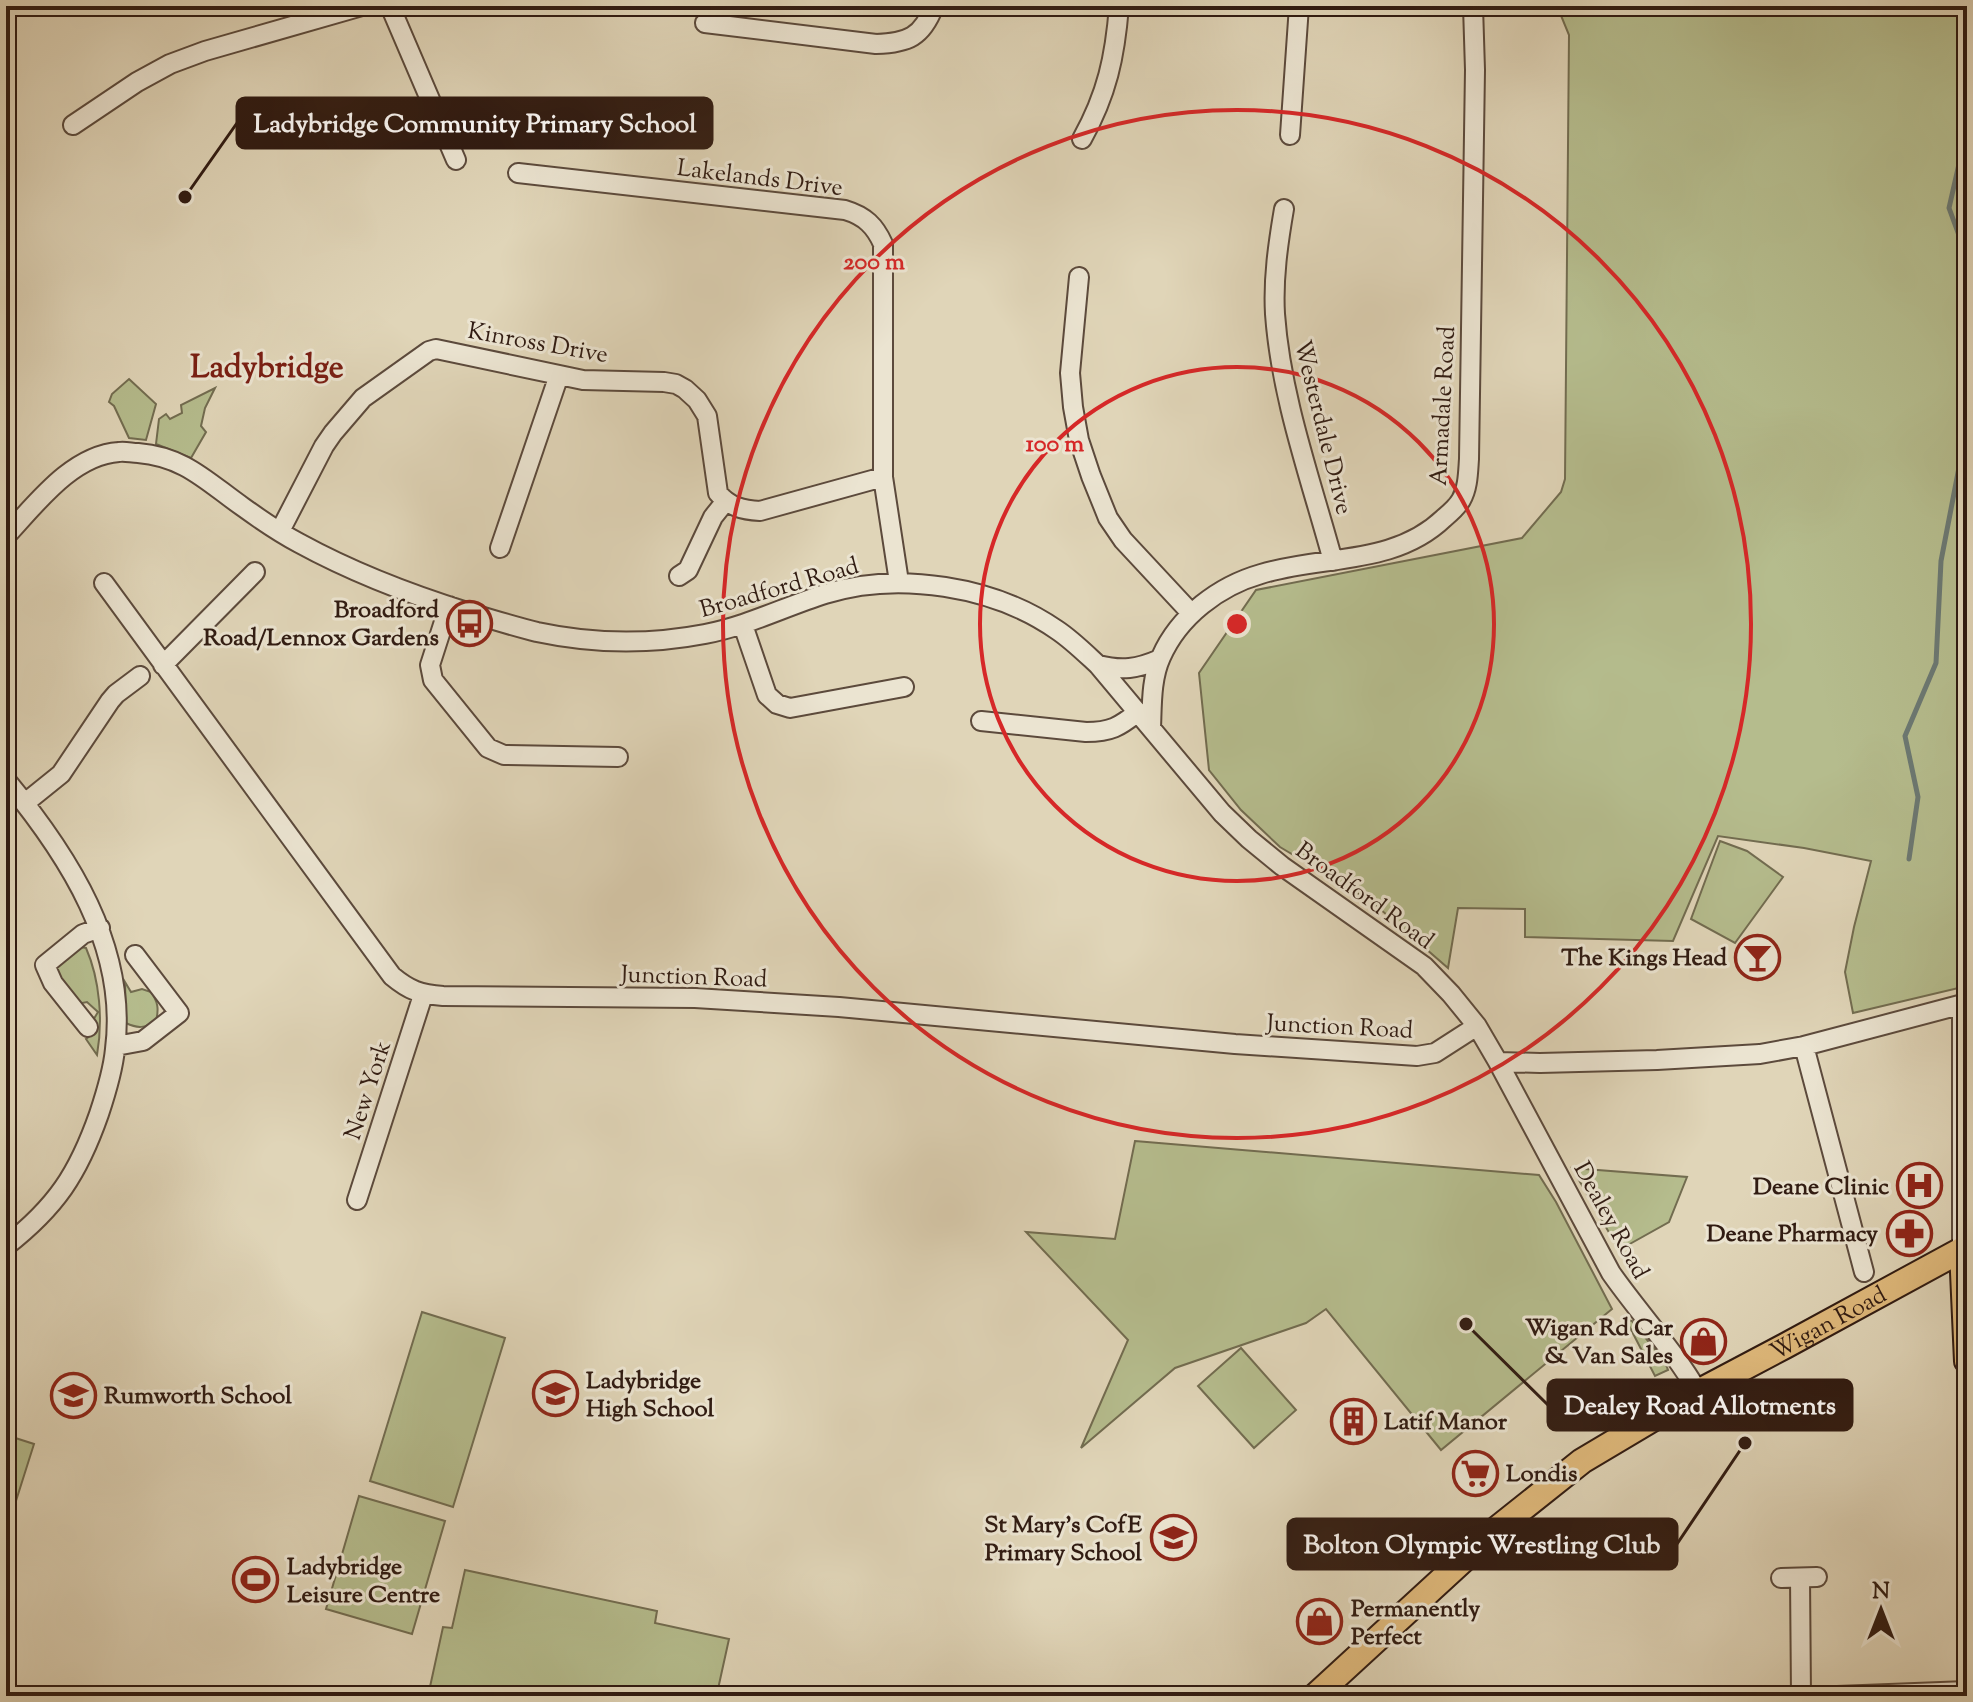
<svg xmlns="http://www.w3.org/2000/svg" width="1973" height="1702" viewBox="0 0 1973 1702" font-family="'Sorts Mill Goudy',serif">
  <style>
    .green { fill: #b5bc8d; stroke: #726c50; stroke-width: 2 }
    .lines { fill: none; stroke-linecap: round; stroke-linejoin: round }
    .stream { stroke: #6c7973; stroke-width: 5 }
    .minor-casing { stroke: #5c4a3c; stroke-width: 22 }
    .major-casing { stroke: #301b12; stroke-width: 28 }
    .minor { stroke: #ebe4d1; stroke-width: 18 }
    .major { stroke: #e0ba7c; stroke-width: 24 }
    .ring { fill: none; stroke: #d62828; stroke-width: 4 }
    .labels { text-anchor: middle; stroke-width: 6; stroke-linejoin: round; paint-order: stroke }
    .street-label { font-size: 24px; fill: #301b12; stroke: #ebe4d1 }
    .poi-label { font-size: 24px; font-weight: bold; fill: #301b12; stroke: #ebe4d1; text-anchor: end }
    .district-label { font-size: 32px; font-weight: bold; fill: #7a1f14; stroke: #ebe4d1 }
    .centre { fill: #d62828; stroke: #ebe4d1; stroke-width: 4 }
    .ring-label { font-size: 24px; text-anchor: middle; font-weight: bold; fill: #d62828; stroke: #ebe4d1; stroke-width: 6; stroke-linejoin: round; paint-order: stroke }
    .leader { fill: none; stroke: #301b12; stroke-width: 3 }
    .callout-dot { fill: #301b12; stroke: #ebe4d1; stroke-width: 3 }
    .callout { fill: #301b12; stroke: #301b12; stroke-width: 3 }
    .callout-label { font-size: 26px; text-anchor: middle; font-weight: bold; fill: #fff }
  </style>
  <rect width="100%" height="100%" fill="#e0d5b8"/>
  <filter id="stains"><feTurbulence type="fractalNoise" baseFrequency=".0025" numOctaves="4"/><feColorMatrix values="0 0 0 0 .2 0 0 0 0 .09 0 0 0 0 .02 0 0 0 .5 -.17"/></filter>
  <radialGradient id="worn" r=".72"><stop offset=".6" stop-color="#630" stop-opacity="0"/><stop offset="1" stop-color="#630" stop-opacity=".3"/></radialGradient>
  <!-- green -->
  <path class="green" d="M 1554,6 L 1967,6 L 1967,986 L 1853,1013 L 1845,972 L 1854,927 L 1871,861 L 1804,848 L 1718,836 L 1673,941 L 1525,937 L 1525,909 L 1458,908 L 1448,968 L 1372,902 L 1280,847 L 1241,810 L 1209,770 L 1199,673 L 1256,590 L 1522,538 L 1561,492 L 1565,479 L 1569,35 L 1560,13 Z
    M 129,379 L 156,404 L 146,440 L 129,438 L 114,406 L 109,402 L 112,394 Z
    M 215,388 L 205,408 L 201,426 L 206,432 L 191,458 L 156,444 L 159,419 L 166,414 L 170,419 L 182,413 L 181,405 Z
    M 1720,841 L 1747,851 L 1783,877 L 1735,943 L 1691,919 Z
    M 80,947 L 86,948 C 100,980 103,1021 97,1055 L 86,1039 L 95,1032 L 92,1022 L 98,1012 L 87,1002 L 77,1004 L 58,981 L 56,967 Z
    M 125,982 L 131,992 L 142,989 L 151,992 C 158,1002 159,1009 156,1021 C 145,1028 138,1029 126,1023 Z
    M 1135,1141 L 1539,1175 L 1556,1202 L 1612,1309 L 1441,1450 L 1326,1309 L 1306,1323 L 1175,1368 L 1081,1448 L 1128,1340 L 1026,1232 L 1115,1239 Z
    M 1572,1168 L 1687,1177 L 1669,1222 L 1619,1250 Z
    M 422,1312 L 505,1338 L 453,1507 L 370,1481 Z
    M 1626,1320 L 1632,1321 L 1665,1362 L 1668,1370 L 1655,1376 Z
    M 1241,1348 L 1296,1410 L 1254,1448 L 1198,1386 Z
    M 6,1435 L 34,1444 L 15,1504 L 6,1501 Z
    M 359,1496 L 445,1521 L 412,1634 L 326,1609 Z
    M 465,1570 L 657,1611 L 655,1623 L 729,1639 L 718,1689 L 726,1691 L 726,1696 L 428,1696 L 443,1627 L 452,1628 Z"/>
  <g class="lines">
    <!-- stream -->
    <path class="stream" d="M 1967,6 L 1967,10
      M 1967,49 L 1964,142 L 1949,208 L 1967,257
      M 1909,859 L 1918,797 L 1905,736 L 1936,663 L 1941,561 L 1967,426"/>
    <defs>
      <path id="minor" d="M 390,6 L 456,160
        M 705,23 L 876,44 C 908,43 922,37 934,6
        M 73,125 L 137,82 L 170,64 L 205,51 L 362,6
        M 1290,135 L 1299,6
        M 1082,139 C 1107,94 1115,57 1119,6
        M 518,173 L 845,210 C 865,216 875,226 883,244 L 883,477 L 899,582
        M 1284,209 C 1278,244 1273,279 1275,314 C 1281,398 1311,480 1333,561
        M 1079,277 L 1070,373 L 1073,407 L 1079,440 L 1091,476 L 1108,518 L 1123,540 L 1191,613
        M 280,531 L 324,446 L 333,433 L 363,398 L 429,351 L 436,349 L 583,380 L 664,382 L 676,384 L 685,389 L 697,400 L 707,416 L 718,493 C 729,507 743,510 760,511 L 883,477
        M 6,536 C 36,504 72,455 119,452 C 125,451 132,453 138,453 C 185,457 206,481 243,507 C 261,520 280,533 299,543 C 352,572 409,594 467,612 C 490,619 513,626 537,632 C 593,644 648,645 705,634 C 747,626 784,607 825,594 C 898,571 994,586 1057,630 C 1072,640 1085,653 1098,665 L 1222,813 L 1249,839 L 1282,866 L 1424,966 L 1451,994 L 1477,1026 L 1498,1062 L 1611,1273 C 1639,1313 1673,1349 1698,1392
        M 500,548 L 559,375
        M 679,576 L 688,570 L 713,517 L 725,502
        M 104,583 L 392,976 C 410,991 420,994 443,996 L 695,998 L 839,1007 L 1235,1044 L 1417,1056 L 1435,1053 L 1477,1026
        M 449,606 L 430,665 L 433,680 L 488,748 L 504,755 L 618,757
        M 743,625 L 767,695 L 777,704 L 790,708 L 904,687
        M 163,665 L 255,572
        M 1098,665 C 1122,671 1137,669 1160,659
        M 981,721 L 1086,732 C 1111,732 1119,727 1138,712
        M 1151,728 C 1152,705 1151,679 1161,657 C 1179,616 1219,586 1261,574 C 1323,555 1394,566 1444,518 C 1450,513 1457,507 1461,500 C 1468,488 1468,473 1469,459 L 1475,70 L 1473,6
        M 6,780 C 68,855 128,947 115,1049 C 113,1071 106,1093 99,1114 C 78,1174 56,1207 6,1246
        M 25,803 L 61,774 L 110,701 L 116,694 L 140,676
        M 1962,1004 L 1962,1250
        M 88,1027 L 53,983 L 45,965 L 83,934 L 100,928
        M 116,1046 L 143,1041 L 179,1013 L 135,955
        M 1804,1046 L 1864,1272
        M 1498,1062 L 1540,1063 L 1657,1060 L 1760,1054 L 1804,1046 L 1967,1003
        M 357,1200 L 423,995
        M 1781,1578 L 1817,1577
        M 1800,1578 L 1801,1696
        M 1837,1696 L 1967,1691"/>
      <g id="major">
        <path d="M 1962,1250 L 1967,1361"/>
        <path id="s1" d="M 1315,1696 L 1498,1528 L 1582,1461 L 1698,1392 L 1785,1346 L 1967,1247"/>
      </g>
    </defs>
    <!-- minor casing -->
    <use href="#minor" class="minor-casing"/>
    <!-- major casing -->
    <use href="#major" class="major-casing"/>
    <!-- minor -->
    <use href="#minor" class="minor"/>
    <!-- major -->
    <use href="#major" class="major"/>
  </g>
  <!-- distance rings -->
  <g class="ring">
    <circle cx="1237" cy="624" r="257"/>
    <circle cx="1237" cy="624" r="514"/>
  </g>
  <!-- icons -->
  <defs>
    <symbol id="bus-ring" viewBox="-11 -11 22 22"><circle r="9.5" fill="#ebe4d1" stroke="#8f2418" stroke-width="1.5"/><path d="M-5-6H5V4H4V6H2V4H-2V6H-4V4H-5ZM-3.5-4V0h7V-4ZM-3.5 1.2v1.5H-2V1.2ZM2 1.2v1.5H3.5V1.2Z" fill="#8f2418"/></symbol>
    <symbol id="bar-ring" viewBox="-11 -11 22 22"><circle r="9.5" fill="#ebe4d1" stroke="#8f2418" stroke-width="1.5"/><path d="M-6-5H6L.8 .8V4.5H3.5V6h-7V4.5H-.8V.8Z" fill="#8f2418"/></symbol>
    <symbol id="hospital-ring" viewBox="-11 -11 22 22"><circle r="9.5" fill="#ebe4d1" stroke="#8f2418" stroke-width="1.5"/><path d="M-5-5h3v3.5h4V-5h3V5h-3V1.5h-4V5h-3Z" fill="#8f2418"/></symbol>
    <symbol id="pharmacy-ring" viewBox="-11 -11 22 22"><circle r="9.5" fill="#ebe4d1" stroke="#8f2418" stroke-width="1.5"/><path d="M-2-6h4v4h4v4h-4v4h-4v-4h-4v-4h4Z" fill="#8f2418"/></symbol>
    <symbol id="shop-ring" viewBox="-11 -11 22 22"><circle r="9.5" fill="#ebe4d1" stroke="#8f2418" stroke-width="1.5"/><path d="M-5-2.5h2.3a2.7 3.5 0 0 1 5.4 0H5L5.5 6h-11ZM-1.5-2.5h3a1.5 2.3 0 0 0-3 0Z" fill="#8f2418"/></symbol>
    <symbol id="school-ring" viewBox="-11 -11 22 22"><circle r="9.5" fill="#ebe4d1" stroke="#8f2418" stroke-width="1.5"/><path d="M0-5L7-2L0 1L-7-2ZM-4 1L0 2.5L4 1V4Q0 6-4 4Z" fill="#8f2418"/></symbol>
    <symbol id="building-ring" viewBox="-11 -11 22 22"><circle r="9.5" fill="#ebe4d1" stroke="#8f2418" stroke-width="1.5"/><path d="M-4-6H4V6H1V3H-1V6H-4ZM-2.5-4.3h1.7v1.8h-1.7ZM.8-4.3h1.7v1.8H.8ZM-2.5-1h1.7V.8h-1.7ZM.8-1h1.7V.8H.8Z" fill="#8f2418"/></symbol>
    <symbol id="supermarket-ring" viewBox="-11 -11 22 22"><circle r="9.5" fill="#ebe4d1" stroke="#8f2418" stroke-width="1.5"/><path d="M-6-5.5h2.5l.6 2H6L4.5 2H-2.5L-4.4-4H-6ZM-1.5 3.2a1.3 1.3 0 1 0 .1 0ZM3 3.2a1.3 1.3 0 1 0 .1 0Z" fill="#8f2418"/></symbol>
    <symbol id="stadium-ring" viewBox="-11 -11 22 22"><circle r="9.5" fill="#ebe4d1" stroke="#8f2418" stroke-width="1.5"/><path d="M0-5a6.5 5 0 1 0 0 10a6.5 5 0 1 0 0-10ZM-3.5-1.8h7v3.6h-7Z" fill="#8f2418"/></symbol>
  </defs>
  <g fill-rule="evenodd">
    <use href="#bus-ring" x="444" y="598" width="51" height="51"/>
    <use href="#bar-ring" x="1732" y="932" width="51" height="51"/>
    <use href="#hospital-ring" x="1894" y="1160" width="51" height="51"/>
    <use href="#pharmacy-ring" x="1884" y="1208" width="51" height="51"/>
    <use href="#shop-ring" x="1678" y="1316" width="51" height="51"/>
    <use href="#school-ring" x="530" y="1368" width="51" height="51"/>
    <use href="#school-ring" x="48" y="1370" width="51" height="51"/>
    <use href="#building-ring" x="1328" y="1396" width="51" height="51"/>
    <use href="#supermarket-ring" x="1450" y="1448" width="51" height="51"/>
    <use href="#school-ring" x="1148" y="1512" width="51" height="51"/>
    <use href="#stadium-ring" x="230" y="1554" width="51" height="51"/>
    <use href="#shop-ring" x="1294" y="1596" width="51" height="51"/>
  </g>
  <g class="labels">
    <!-- street labels -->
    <g class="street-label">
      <text transform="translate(760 177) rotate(7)" y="8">Lakelands Drive</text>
      <text transform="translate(538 342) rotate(10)" y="8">Kinross Drive</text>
      <text transform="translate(1442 406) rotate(-87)" y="8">Armadale Road</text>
      <text transform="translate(1324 427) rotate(76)" y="8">Westerdale Drive</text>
      <text transform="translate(779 587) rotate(-16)" y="8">Broadford Road</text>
      <text transform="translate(1365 895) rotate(36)" y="8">Broadford Road</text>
      <text transform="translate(694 976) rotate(2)" y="8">Junction Road</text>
      <text transform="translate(1340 1026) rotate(3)" y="8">Junction Road</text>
      <text transform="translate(367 1090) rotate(-72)" y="8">New York</text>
      <text transform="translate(1612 1220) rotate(61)" y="8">Dealey Road</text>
      <text dy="8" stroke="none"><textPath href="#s1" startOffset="638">Wigan Road</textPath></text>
    </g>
    <!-- poi labels -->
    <g class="poi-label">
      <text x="439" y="617">Broadford<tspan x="439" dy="28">Road/Lennox Gardens</tspan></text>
      <text x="1727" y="965">The Kings Head</text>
      <text x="1889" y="1194">Deane Clinic</text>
      <text x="1878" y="1241">Deane Pharmacy</text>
      <text x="1673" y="1335">Wigan Rd Car<tspan x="1673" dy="28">&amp; Van Sales</tspan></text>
      <text x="586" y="1388" text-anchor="start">Ladybridge<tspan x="586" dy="28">High School</tspan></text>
      <text x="104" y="1403" text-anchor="start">Rumworth School</text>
      <text x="1384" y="1429" text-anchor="start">Latif Manor</text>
      <text x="1506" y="1481" text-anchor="start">Londis</text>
      <text x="1142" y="1532">St Mary's CofE<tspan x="1142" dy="28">Primary School</tspan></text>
      <text x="287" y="1574" text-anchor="start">Ladybridge<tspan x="287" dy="28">Leisure Centre</tspan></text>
      <text x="1351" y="1616" text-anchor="start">Permanently<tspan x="1351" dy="28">Perfect</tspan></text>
    </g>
    <!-- district labels -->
    <g class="district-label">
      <text x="267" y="377">Ladybridge</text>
    </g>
  </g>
  <circle cx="1237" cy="624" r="12" class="centre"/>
  <g class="ring-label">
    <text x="874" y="269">200 m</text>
    <text x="1055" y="451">100 m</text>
  </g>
  <!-- callouts -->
  <path class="leader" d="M185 197L237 123M1466 1324L1548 1405M1745 1443L1677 1544"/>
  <g class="callout-dot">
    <circle cx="185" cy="197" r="8"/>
    <circle cx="1466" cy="1324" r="8"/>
    <circle cx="1745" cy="1443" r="8"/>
  </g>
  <g class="callout">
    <rect x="237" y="98" width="475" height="50" rx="8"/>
    <rect x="1548" y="1380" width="304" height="50" rx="8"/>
    <rect x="1288" y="1519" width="389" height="50" rx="8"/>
  </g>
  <g class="callout-label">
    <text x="475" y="132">Ladybridge Community Primary School</text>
    <text x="1700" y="1414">Dealey Road Allotments</text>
    <text x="1482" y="1553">Bolton Olympic Wrestling Club</text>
  </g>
  <!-- margin -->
  <rect width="1973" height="1702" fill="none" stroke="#e0d5b8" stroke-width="32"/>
  <rect x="8" y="8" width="1957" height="1686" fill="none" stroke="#301b12" stroke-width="4"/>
  <rect x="16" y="16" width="1941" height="1670" fill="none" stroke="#301b12" stroke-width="2"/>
  <!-- north arrow -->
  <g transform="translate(1881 1610)" stroke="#ebe4d1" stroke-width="6" paint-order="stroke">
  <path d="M0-6L14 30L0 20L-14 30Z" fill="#301b12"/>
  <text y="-12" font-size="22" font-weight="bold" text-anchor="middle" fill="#301b12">N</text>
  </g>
  <rect width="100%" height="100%" filter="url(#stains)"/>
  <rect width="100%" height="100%" fill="url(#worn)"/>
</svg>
